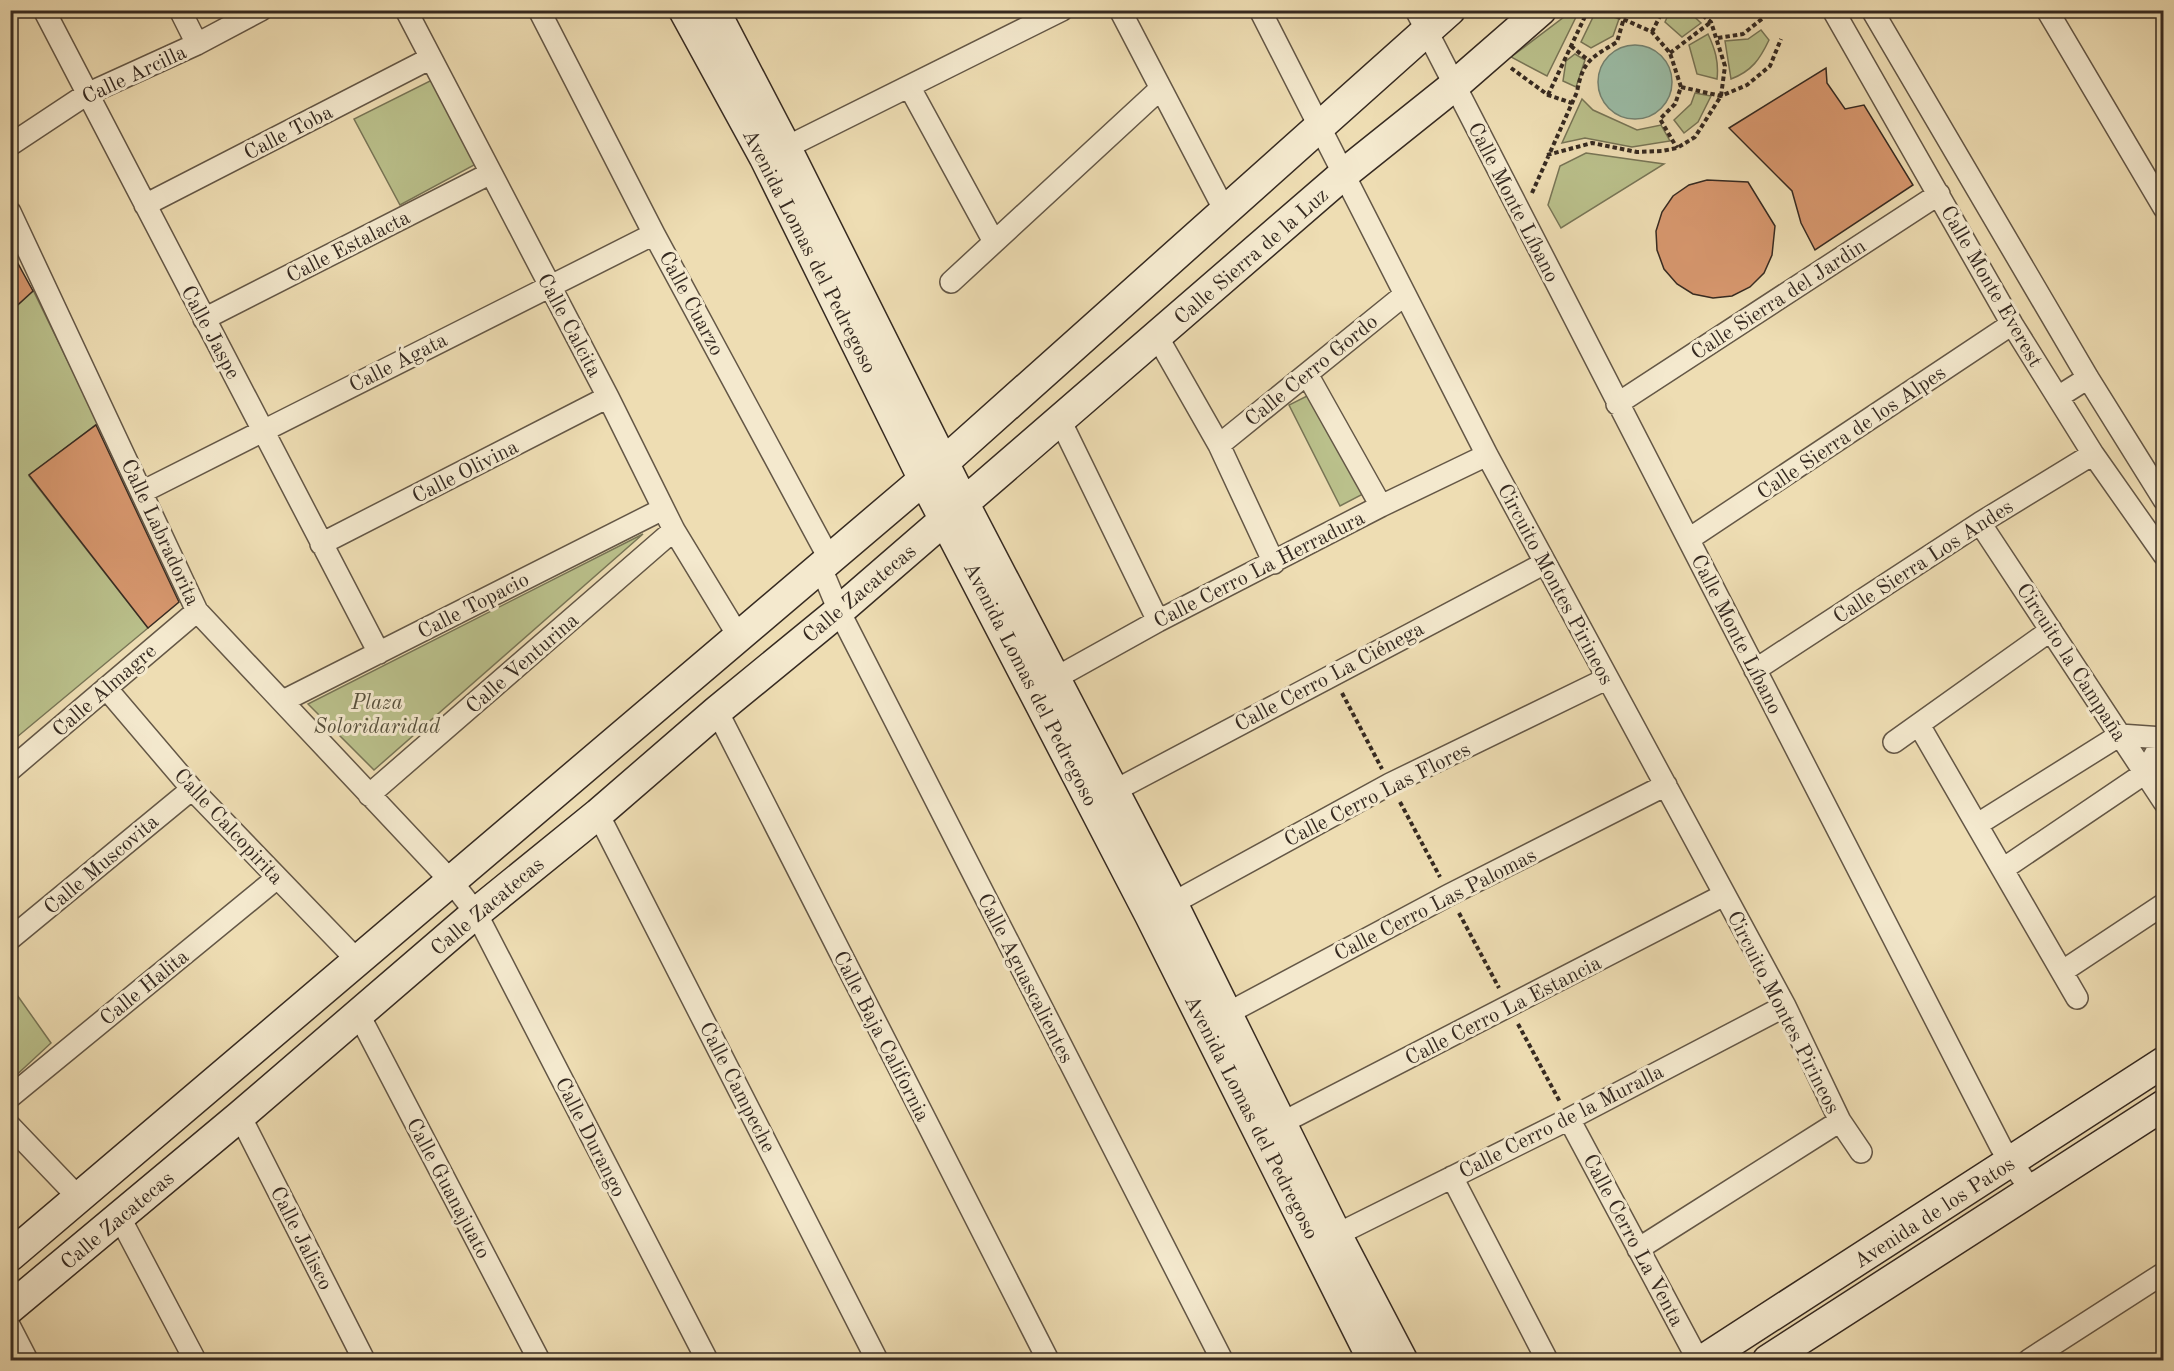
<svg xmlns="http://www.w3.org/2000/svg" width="2174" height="1371" viewBox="0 0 2174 1371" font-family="'Old Standard TT',serif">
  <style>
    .green { fill: #bac08b; stroke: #787556; stroke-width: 1.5 }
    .water { fill: #9bbda7; stroke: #738271; stroke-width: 1.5 }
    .building { fill: #d7976e; stroke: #362a21; stroke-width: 1.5 }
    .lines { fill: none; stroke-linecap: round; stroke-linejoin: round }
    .street-casing { stroke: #645746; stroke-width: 24 }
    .secondary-casing { stroke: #362a21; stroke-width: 33 }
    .path { stroke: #362a21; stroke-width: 4; stroke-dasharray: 4.5 3; stroke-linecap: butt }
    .street { stroke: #f4e9ce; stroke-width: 21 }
    .secondary { stroke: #f4e9ce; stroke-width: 30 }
    .labels { text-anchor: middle; stroke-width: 6; stroke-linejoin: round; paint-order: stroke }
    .street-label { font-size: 21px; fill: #362a21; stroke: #f4e9ce }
    .park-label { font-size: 21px; font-style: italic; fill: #57503c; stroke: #f4e9ce }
  </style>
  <rect width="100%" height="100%" fill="#eeddb3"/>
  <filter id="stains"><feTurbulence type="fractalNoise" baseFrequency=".00333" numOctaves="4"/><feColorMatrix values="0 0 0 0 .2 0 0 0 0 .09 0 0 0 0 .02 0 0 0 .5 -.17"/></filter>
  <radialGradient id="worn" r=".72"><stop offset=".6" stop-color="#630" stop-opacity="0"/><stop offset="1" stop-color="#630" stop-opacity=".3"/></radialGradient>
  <!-- green -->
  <path class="green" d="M 1687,10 L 1701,23 L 1682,37 L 1665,22 L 1670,11 Z
    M 1572,11 L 1579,11 L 1547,76 L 1511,57 Z
    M 1596,11 L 1619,19 L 1613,36 L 1591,48 L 1581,42 Z
    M 1761,30 L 1769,40 C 1760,59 1752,71 1731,79 L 1725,41 L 1748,39 Z
    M 1708,34 C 1715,49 1719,62 1717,79 L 1697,74 L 1689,45 Z
    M 1575,54 L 1585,60 L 1576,87 L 1563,81 L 1566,61 Z
    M 432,80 L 476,164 L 400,205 L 354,119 Z
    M 1695,93 L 1711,96 L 1698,122 L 1684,133 L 1674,120 L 1691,104 Z
    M 1582,99 L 1593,110 L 1637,130 L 1661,125 L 1670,141 L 1632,147 L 1585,138 L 1562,143 Z
    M 1586,153 L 1664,164 L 1561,228 L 1548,205 L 1560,166 Z
    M 33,290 L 98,423 L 29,476 L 148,628 L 11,742 L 10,312 Z
    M 1309,395 L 1363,494 L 1340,506 L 1289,405 Z
    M 643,534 L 374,770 L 308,704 Z
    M 10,985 L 51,1043 L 11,1080 L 10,1080 Z"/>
  <!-- water -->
  <path class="water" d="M1598 82a37 37 0 1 1 74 0a37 37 0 1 1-74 0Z"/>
  <!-- building -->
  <path class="building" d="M 1826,68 L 1827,83 L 1845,109 L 1864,105 L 1913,185 L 1815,250 L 1801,223 L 1792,191 L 1729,128 Z
    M 1707,180 L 1748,182 L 1775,226 L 1772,255 L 1764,273 L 1750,287 L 1732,296 L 1713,298 L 1693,294 L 1677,284 L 1664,269 L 1657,250 L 1656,231 L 1662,212 L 1673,196 L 1689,185 Z
    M 10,249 L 33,291 L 10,312 Z
    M 96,425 L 179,602 L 148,628 L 29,475 Z"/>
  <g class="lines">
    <defs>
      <path id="street" d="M 44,10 L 379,653
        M 180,10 L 197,44
        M 406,10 L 608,397 L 674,530 L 739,637
        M 539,10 L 654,234 L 829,558 L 824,575 L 839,611 L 1222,1360
        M 1120,10 L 1225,211
        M 1260,10 L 1487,455 L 1785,1006 L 1840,1121 L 1861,1152
        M 1416,10 L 2001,1147 L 2031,1190
        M 1833,10 L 2012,324 L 2093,454 L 2164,555
        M 1872,10 L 2088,378 L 2164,500
        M 2047,10 L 2164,208
        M 910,88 L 993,240
        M 10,145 L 87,94 L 197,44 L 261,10
        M 775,153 L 1062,10
        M 145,205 L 431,58
        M 10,212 L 197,611 L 451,881 L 476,913 L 707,1360
        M 951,282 L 1159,90
        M 204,319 L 491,173
        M 1158,338 L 1219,445 L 1274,563
        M 1307,374 L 1381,506
        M 2058,397 L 2088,378
        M 1617,404 L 1939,194
        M 1059,418 L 1158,621
        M 1219,445 L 1403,296
        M 142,492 L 654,234
        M 1980,523 L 2164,802
        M 1689,539 L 2012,324
        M 321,544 L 608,397
        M 1755,670 L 1980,523 L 2093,454
        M 1043,685 L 1158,621 L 1381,506 L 1487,455
        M 106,688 L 192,789 L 357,960
        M 283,701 L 663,509
        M 717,711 L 1048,1360
        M 1919,725 L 2077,998
        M 1894,742 L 2051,630
        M 10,770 L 197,611
        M 1114,791 L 1545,563
        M 369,795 L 674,530
        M 598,814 L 877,1360
        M 1978,824 L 2120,735 L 2163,738
        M 2003,869 L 2145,773 L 2164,738
        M 1162,909 L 1390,784 L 1606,679
        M 10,939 L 192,789
        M 2063,971 L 2164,904
        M 359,1015 L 539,1360
        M 1215,1020 L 1449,895 L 1666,785
        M 10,1097 L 277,878
        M 240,1116 L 364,1360
        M 1569,1119 L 1698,1360
        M 10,1126 L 78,1197
        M 1268,1130 L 1724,895
        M 1452,1177 L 1547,1360
        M 120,1218 L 195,1360
        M 1326,1240 L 1569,1119 L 1785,1006
        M 1638,1249 L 1840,1121
        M 10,1327 L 27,1360
        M 2029,1360 L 2164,1273"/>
      <path id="secondary" d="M 684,10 L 765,158 L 924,480 L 1150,915 L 1373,1360
        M 714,10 L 786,148 L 964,504 L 1172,903 L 1336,1234 L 1402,1360
        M 10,1256 L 943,463 L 1450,10
        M 10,1308 L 240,1116 L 476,913 L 598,814 L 717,711 L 839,611 L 1345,173 L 1455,85 L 1541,10
        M 1703,1360 L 2164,1062
        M 1768,1360 L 2164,1105"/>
    </defs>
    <!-- street casing -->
    <use href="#street" class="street-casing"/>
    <!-- secondary casing -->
    <use href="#secondary" class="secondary-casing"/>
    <!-- path -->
    <path class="path" d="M 1603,10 L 1652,32 L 1670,53 L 1681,87 L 1675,104 L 1660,119 L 1677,148
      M 1652,32 L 1663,10
      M 1718,38 L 1743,34 L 1763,18
      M 1571,46 L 1588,60
      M 1670,53 L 1711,22
      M 1511,68 L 1548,95 L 1572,103
      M 1681,87 L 1721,96 L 1747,85 L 1770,66 L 1781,39
      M 1548,95 L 1588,10
      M 1547,155 L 1592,143 L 1637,152 L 1662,151 L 1677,148 L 1695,137 L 1721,96 L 1725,66 L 1711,22 L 1696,10
      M 1532,193 L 1577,92 C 1583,60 1591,58 1617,42 L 1624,18
      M 1342,693 L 1382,769
      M 1400,802 L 1440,877
      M 1459,913 L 1499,988
      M 1518,1024 L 1560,1102"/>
    <!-- street -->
    <use href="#street" class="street"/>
    <!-- secondary -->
    <use href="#secondary" class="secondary"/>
  </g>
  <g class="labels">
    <!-- street labels -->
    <g class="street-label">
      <text transform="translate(134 74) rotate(-25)" y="7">Calle Arcilla</text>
      <text transform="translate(288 132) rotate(-27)" y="7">Calle Toba</text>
      <text transform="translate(1514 202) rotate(63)" y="7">Calle Monte Líbano</text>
      <text transform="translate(348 246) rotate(-27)" y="7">Calle Estalacta</text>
      <text transform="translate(810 251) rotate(63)" y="7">Avenida Lomas del Pedregoso</text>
      <text transform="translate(1251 256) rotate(-41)" y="7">Calle Sierra de la Luz</text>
      <text transform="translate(1992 286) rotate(60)" y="7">Calle Monte Everest</text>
      <text transform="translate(1778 299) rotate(-33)" y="7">Calle Sierra del Jardin</text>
      <text transform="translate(692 303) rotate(62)" y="7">Calle Cuarzo</text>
      <text transform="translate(570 325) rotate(62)" y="7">Calle Calcita</text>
      <text transform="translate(211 332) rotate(62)" y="7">Calle Jaspe</text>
      <text transform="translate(398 362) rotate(-27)" y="7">Calle Ágata</text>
      <text transform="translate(1311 370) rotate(-39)" y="7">Calle Cerro Gordo</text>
      <text transform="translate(1851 432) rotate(-34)" y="7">Calle Sierra de los Alpes</text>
      <text transform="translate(465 471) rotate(-27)" y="7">Calle Olivina</text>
      <text transform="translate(161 532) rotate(65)" y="7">Calle Labradorita</text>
      <text transform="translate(1923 561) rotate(-33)" y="7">Calle Sierra Los Andes</text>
      <text transform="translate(1259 569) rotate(-27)" y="7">Calle Cerro La Herradura</text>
      <text transform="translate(1556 584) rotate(62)" y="7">Circuito Montes Pirineos</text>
      <text transform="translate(859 593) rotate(-40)" y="7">Calle Zacatecas</text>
      <text transform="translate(473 605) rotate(-27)" y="7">Calle Topacio</text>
      <text transform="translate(1737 634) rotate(63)" y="7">Calle Monte Líbano</text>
      <text transform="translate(2072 662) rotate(57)" y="7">Circuito la Campaña</text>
      <text transform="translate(522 663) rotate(-41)" y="7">Calle Venturina</text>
      <text transform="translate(1329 676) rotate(-28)" y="7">Calle Cerro La Ciénega</text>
      <text transform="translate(1031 684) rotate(63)" y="7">Avenida Lomas del Pedregoso</text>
      <text transform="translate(104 690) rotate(-41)" y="7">Calle Almagre</text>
      <text transform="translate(1377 794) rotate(-27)" y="7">Calle Cerro Las Flores</text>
      <text transform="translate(229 826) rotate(47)" y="7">Calle Calcopirita</text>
      <text transform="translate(101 864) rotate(-40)" y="7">Calle Muscovita</text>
      <text transform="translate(1435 904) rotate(-27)" y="7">Calle Cerro Las Palomas</text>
      <text transform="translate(487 906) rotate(-40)" y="7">Calle Zacatecas</text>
      <text transform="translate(1026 978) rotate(63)" y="7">Calle Aguascalientes</text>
      <text transform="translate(144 987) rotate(-39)" y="7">Calle Halita</text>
      <text transform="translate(1503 1010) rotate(-27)" y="7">Calle Cerro La Estancia</text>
      <text transform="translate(1784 1012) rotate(63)" y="7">Circuito Montes Pirineos</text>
      <text transform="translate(882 1036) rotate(63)" y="7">Calle Baja California</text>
      <text transform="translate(738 1087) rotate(63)" y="7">Calle Campeche</text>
      <text transform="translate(1252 1117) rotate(63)" y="7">Avenida Lomas del Pedregoso</text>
      <text transform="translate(1561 1121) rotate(-27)" y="7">Calle Cerro de la Muralla</text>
      <text transform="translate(591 1137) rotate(63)" y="7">Calle Durango</text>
      <text transform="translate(449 1188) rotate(62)" y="7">Calle Guanajuato</text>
      <text transform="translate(1934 1212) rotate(-33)" y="7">Avenida de los Patos</text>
      <text transform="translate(117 1220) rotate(-40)" y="7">Calle Zacatecas</text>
      <text transform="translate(302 1238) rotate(63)" y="7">Calle Jalisco</text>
      <text transform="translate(1634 1240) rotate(62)" y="7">Calle Cerro La Venta</text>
    </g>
    <!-- park labels -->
    <g class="park-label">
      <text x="377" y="709">Plaza<tspan x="377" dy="24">Soloridaridad</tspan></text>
    </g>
  </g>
  <!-- margin -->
  <rect width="2174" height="1371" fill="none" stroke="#eeddb3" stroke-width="36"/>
  <rect x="12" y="12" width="2150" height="1347" fill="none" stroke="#362a21" stroke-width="3"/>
  <rect x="18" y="18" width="2138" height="1335" fill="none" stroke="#362a21" stroke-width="1.5"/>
  <rect width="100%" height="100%" filter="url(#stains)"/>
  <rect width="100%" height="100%" fill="url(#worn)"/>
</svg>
